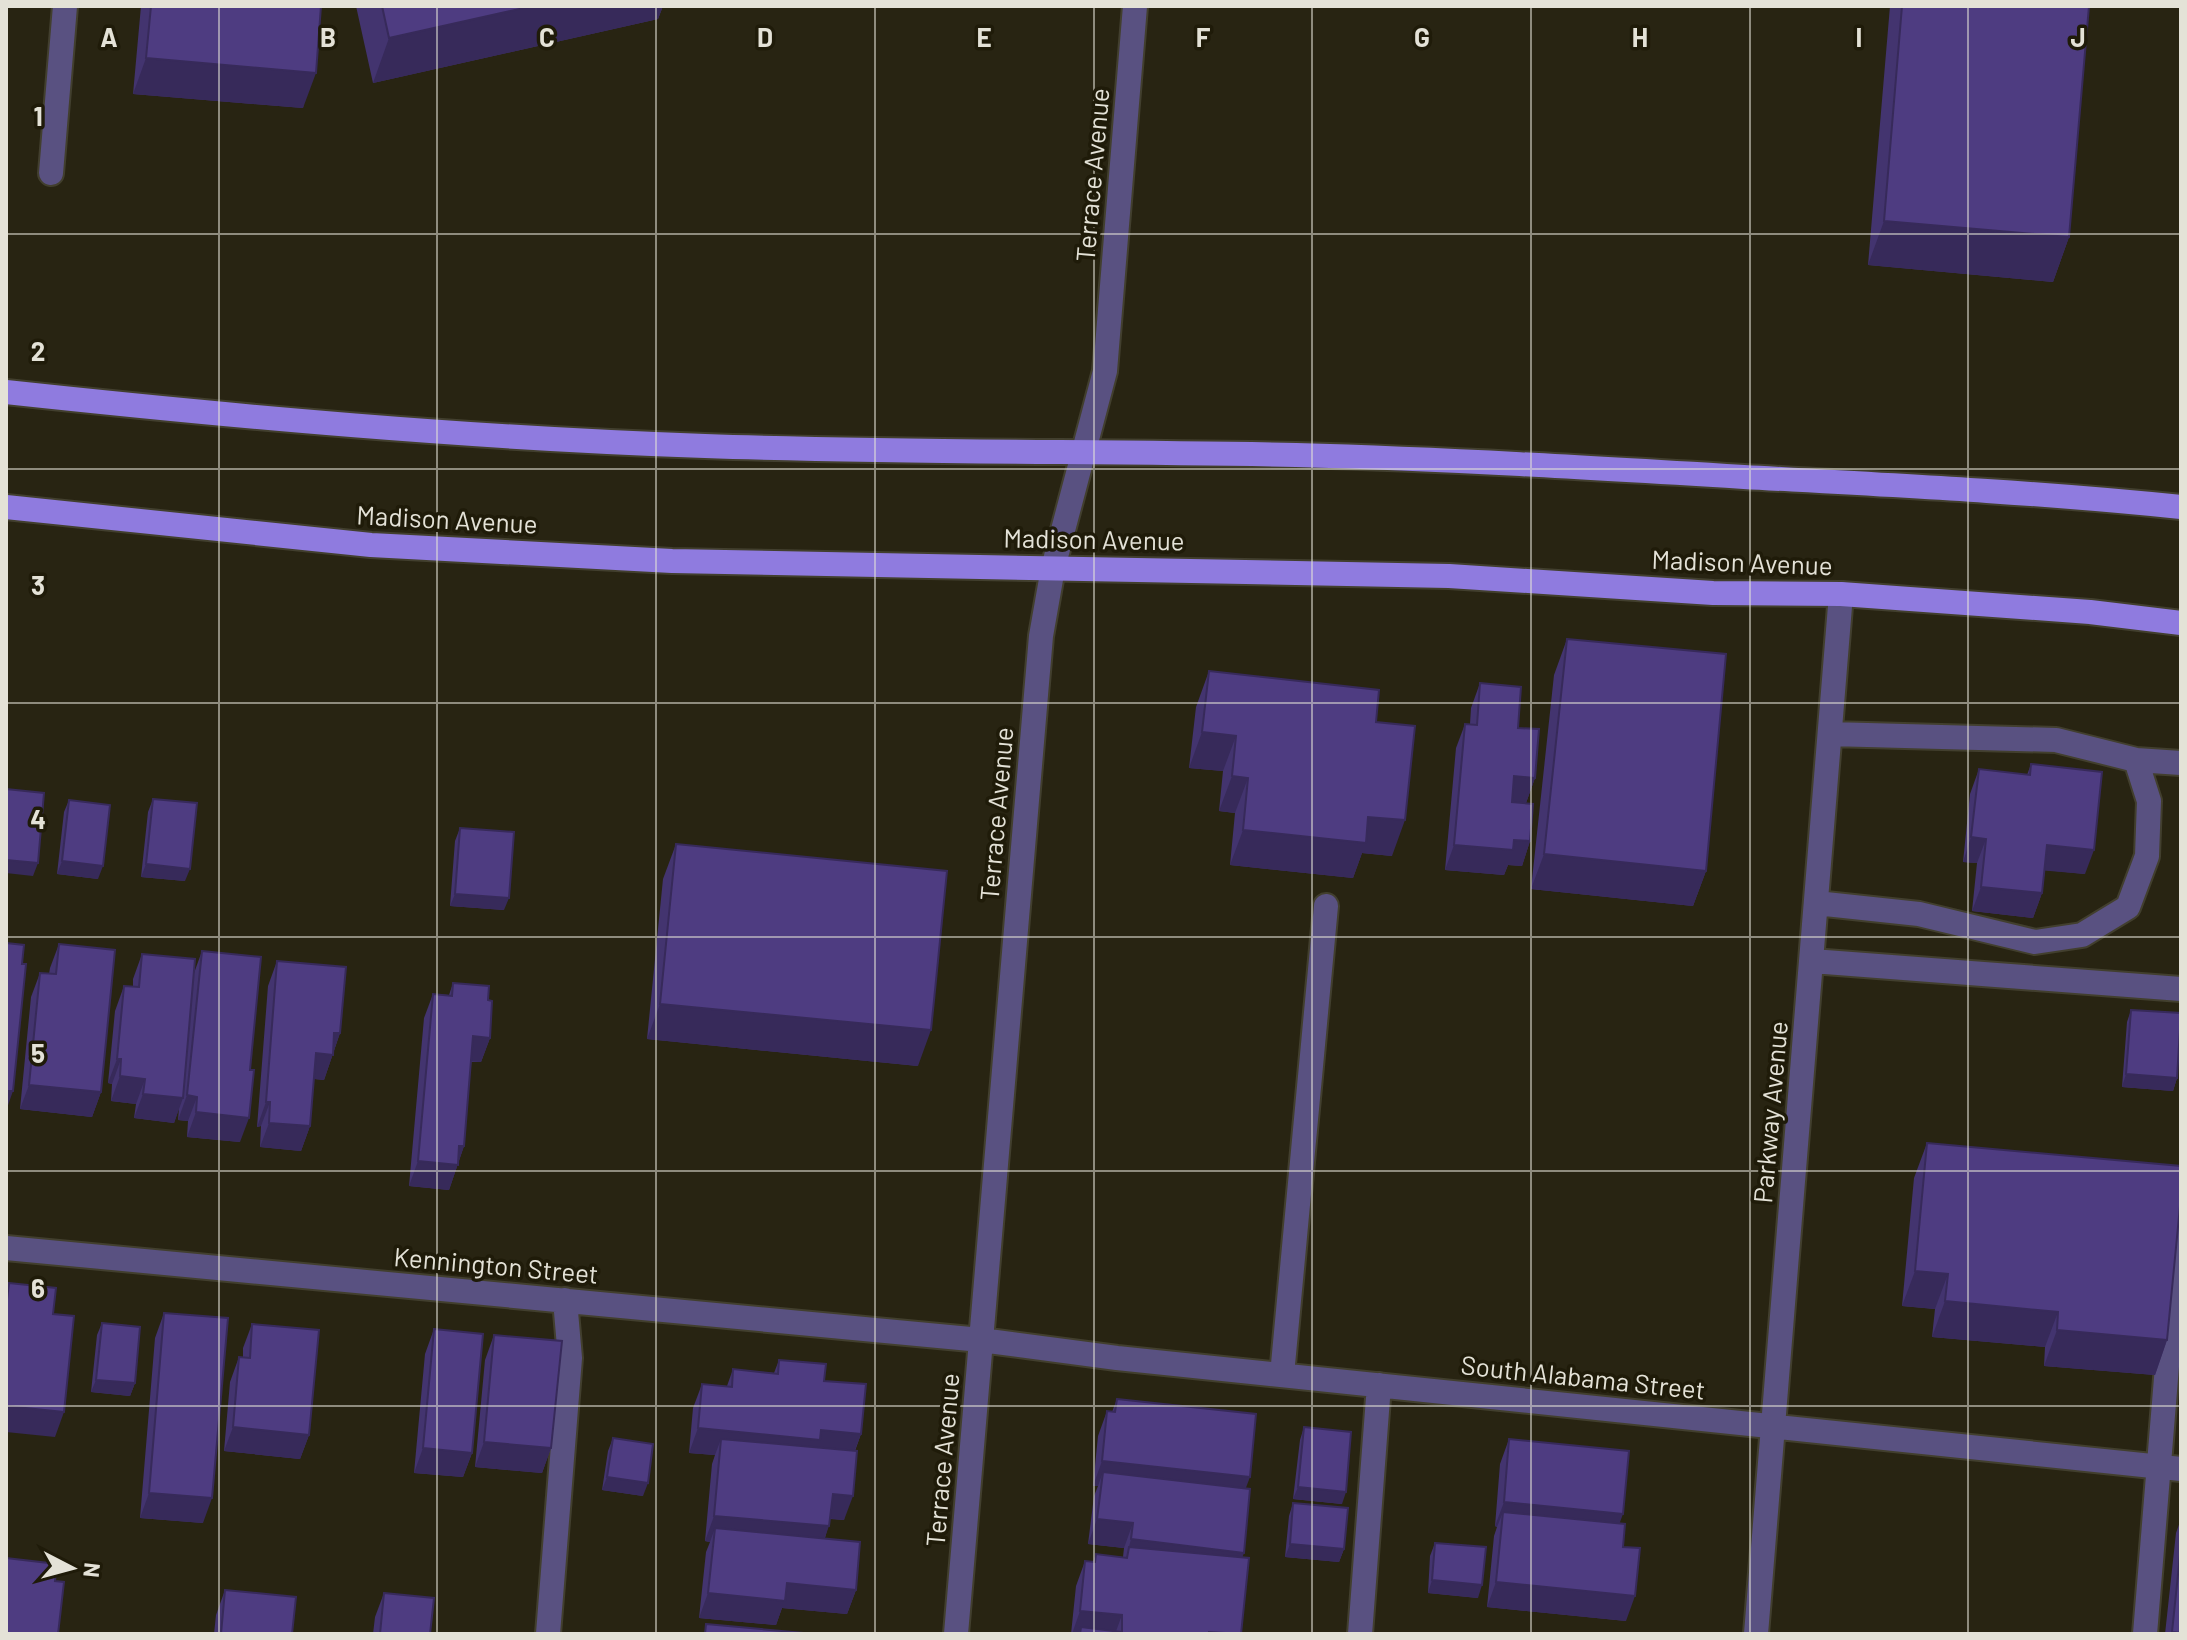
<svg xmlns="http://www.w3.org/2000/svg" width="2187" height="1640" viewBox="0 0 2187 1640" font-family="Barlow,sans-serif">
  <style>
    .lines { fill: none; stroke-linecap: round; stroke-linejoin: round }
    .minor-casing { stroke: #423f2e; stroke-width: 28 }
    .major-casing { stroke: #423f2e; stroke-width: 28 }
    .minor { stroke: #595181; stroke-width: 24 }
    .major { stroke: #8f7bdf; stroke-width: 24 }
    .wall { fill: #43346f }
    .shaded-wall { fill: #372a5a }
    .building { fill: #4e3c81; stroke: #372a5a; stroke-width: 2 }
    .grid { fill: none; stroke: #e4e2d7; stroke-width: 2; stroke-opacity: 0.55 }
    .labels { text-anchor: middle; stroke-width: 7; stroke-linejoin: round; paint-order: stroke }
    .street-label { font-size: 26px; fill: #e4e2d7; stroke: #1f1b09 }
    .grid-label { font-size: 26px; text-anchor: middle; font-weight: bold; fill: #e4e2d7; stroke: #1f1b09; stroke-width: 7; stroke-linejoin: round; paint-order: stroke }
  </style>
  <rect width="100%" height="100%" fill="#282412"/>
  <g class="lines">
    <defs>
      <path id="minor" d="M 51,173 L 65,6
        M 2136,760 L 2181,763
        M 1816,903 L 1919,914 L 2035,942 L 2082,935 L 2128,907 L 2147,856 L 2149,801 L 2136,760 L 2056,740 L 1830,734
        M 1812,961 L 2181,989
        M 6,1248 L 981,1340 L 1117,1358 L 2181,1469
        M 1282,1375 L 1326,906
        M 548,1634 L 570,1358 L 565,1300
        M 956,1634 L 1041,636 L 1053,568 L 1105,371 L 1135,6
        M 1360,1634 L 1379,1385
        M 1756,1634 L 1841,594
        M 2145,1634 L 2181,1196"/>
      <path id="major" d="M 6,392 C 238,417 471,438 705,446 C 902,453 1099,451 1296,455 C 1445,459 1595,468 1744,477 C 1890,485 2036,492 2181,507
        M 6,507 L 371,545 L 672,561 L 1449,576 L 1713,593 L 1841,594 L 2090,612 L 2181,623"/>
    </defs>
    <!-- minor casing -->
    <use href="#minor" class="minor-casing"/>
    <!-- major casing -->
    <use href="#major" class="major-casing"/>
    <!-- minor -->
    <use href="#minor" class="minor"/>
    <!-- major -->
    <use href="#major" class="major"/>
  </g>
  <!-- wall -->
  <path class="wall" d="M 141,6 L 321,6 L 303,108 L 133,94 Z
    M 356,6 L 663,6 L 658,19 L 373,83 Z
    M 1890,6 L 2089,6 L 2069,237 L 2053,282 L 1868,265 Z
    M 1567,639 L 1706,871 L 1693,906 L 1531,889 L 1554,675 Z
    M 1209,671 L 1376,722 L 1392,856 L 1362,853 L 1353,878 L 1230,865 L 1235,813 L 1219,811 L 1223,771 L 1189,768 L 1196,707 Z
    M 1480,683 L 1518,728 L 1535,778 L 1526,803 L 1512,802 L 1530,841 L 1522,866 L 1508,865 L 1504,875 L 1445,870 L 1456,748 L 1465,724 L 1470,724 L 1471,708 Z
    M 2031,764 L 2085,874 L 2045,870 L 2042,893 L 2033,918 L 1972,911 L 1977,863 L 1963,862 L 1970,794 L 1979,769 L 2027,775 Z
    M 153,799 L 185,881 L 141,877 L 148,812 Z
    M 69,800 L 98,879 L 57,874 L 64,812 Z
    M 460,828 L 504,910 L 450,906 L 455,841 Z
    M 676,844 L 918,1066 L 647,1039 L 663,879 Z
    M 59,944 L 101,1092 L 92,1117 L 20,1109 L 31,997 L 40,973 L 49,974 L 50,968 Z
    M 202,951 L 240,1142 L 187,1137 L 188,1121 L 178,1120 L 179,1108 L 174,1123 L 134,1118 L 136,1104 L 111,1101 L 112,1084 L 108,1083 L 115,1011 L 124,986 L 133,986 L 133,979 L 142,954 L 194,973 Z
    M 277,961 L 340,1033 L 324,1080 L 314,1079 L 310,1126 L 301,1151 L 260,1147 L 261,1126 L 257,1127 L 268,986 Z
    M 453,983 L 488,1000 L 490,1038 L 481,1062 L 471,1062 L 464,1146 L 449,1190 L 409,1186 L 424,1018 L 433,994 L 449,995 Z
    M 2131,1010 L 2177,1078 L 2173,1091 L 2122,1087 L 2127,1022 Z
    M 1927,1143 L 2167,1340 L 2155,1375 L 2044,1366 L 2045,1347 L 1932,1337 L 1935,1309 L 1902,1306 L 1914,1178 Z
    M 164,1313 L 203,1523 L 140,1518 L 155,1338 Z
    M 102,1323 L 135,1383 L 130,1396 L 91,1392 L 97,1335 Z
    M 252,1324 L 309,1435 L 300,1459 L 224,1451 L 230,1382 L 239,1357 L 243,1357 L 243,1348 Z
    M 434,1329 L 472,1453 L 463,1477 L 414,1473 L 425,1354 Z
    M 494,1335 L 551,1448 L 542,1473 L 475,1467 L 485,1360 Z
    M 779,1360 L 824,1381 L 861,1434 L 855,1451 L 844,1520 L 830,1519 L 825,1538 L 856,1590 L 847,1614 L 782,1608 L 776,1625 L 699,1618 L 706,1552 L 710,1542 L 705,1541 L 712,1464 L 715,1455 L 689,1453 L 693,1408 L 702,1384 L 727,1386 L 733,1369 L 774,1373 Z
    M 1117,1399 L 1246,1488 L 1242,1558 L 1241,1634 L 1071,1634 L 1076,1586 L 1085,1561 L 1093,1562 L 1096,1554 L 1123,1557 L 1124,1548 L 1088,1544 L 1094,1496 L 1098,1486 L 1093,1486 L 1098,1436 L 1107,1411 L 1112,1412 Z
    M 1304,1427 L 1342,1504 L 1293,1499 L 1300,1440 Z
    M 613,1438 L 643,1496 L 602,1490 L 608,1451 Z
    M 1509,1439 L 1620,1523 L 1623,1547 L 1626,1621 L 1487,1607 L 1494,1536 L 1497,1527 L 1495,1526 L 1500,1464 Z
    M 1293,1503 L 1344,1549 L 1339,1562 L 1285,1557 L 1289,1516 Z
    M 2181,1519 L 2181,1634 L 2165,1634 L 2176,1533 Z
    M 1435,1543 L 1478,1598 L 1428,1593 L 1430,1556 Z
    M 225,1590 L 292,1634 L 214,1634 L 216,1615 Z
    M 384,1593 L 430,1634 L 373,1634 L 375,1617 Z"/>
  <!-- shaded-wall -->
  <path class="shaded-wall" d="M 533,6 L 663,6 L 658,19 L 373,83 L 389,38 Z
    M 146,58 L 316,73 L 303,108 L 133,94 Z
    M 1884,221 L 2069,237 L 2053,282 L 1868,265 Z
    M 1202,732 L 1236,736 L 1223,771 L 1189,768 Z
    M 1232,776 L 1248,778 L 1235,813 L 1219,811 Z
    M 1514,776 L 1535,778 L 1526,803 L 1505,801 Z
    M 1368,817 L 1405,820 L 1392,856 L 1362,853 L 1353,878 L 1230,865 L 1243,830 Z
    M 1971,837 L 1986,839 L 1977,863 L 1963,862 Z
    M 1514,840 L 1530,841 L 1522,866 L 1508,865 L 1504,875 L 1445,870 L 1454,845 Z
    M 2047,845 L 2094,850 L 2085,874 L 2038,870 Z
    M 1544,854 L 1706,871 L 1693,906 L 1531,889 Z
    M 6,860 L 38,863 L 33,876 L 6,873 Z
    M 62,861 L 103,866 L 98,879 L 57,874 Z
    M 146,864 L 190,869 L 185,881 L 141,877 Z
    M 1981,887 L 2042,893 L 2033,918 L 1972,911 Z
    M 455,894 L 509,898 L 504,910 L 450,906 Z
    M 660,1004 L 931,1030 L 918,1066 L 647,1039 Z
    M 334,1033 L 340,1033 L 324,1080 L 307,1078 L 316,1053 Z
    M 473,1036 L 490,1038 L 481,1062 L 464,1061 Z
    M 117,1059 L 121,1059 L 112,1084 L 108,1083 Z
    M 2126,1074 L 2177,1078 L 2173,1091 L 2122,1087 Z
    M 120,1076 L 145,1079 L 136,1104 L 111,1101 Z
    M 29,1085 L 101,1092 L 92,1117 L 20,1109 Z
    M 6,1091 L 13,1091 L 6,1111 Z
    M 143,1094 L 183,1098 L 174,1123 L 134,1118 Z
    M 187,1095 L 197,1097 L 188,1121 L 178,1120 Z
    M 266,1102 L 270,1102 L 261,1126 L 257,1127 Z
    M 196,1112 L 249,1118 L 240,1142 L 187,1137 Z
    M 269,1123 L 310,1126 L 301,1151 L 260,1147 Z
    M 459,1146 L 464,1146 L 449,1190 L 409,1186 L 418,1161 Z
    M 1915,1271 L 1948,1274 L 1935,1309 L 1902,1306 Z
    M 1945,1301 L 2058,1312 L 2045,1347 L 1932,1337 Z
    M 2057,1330 L 2167,1340 L 2155,1375 L 2044,1366 Z
    M 96,1380 L 135,1383 L 130,1396 L 91,1392 Z
    M 6,1406 L 64,1412 L 55,1437 L 6,1432 Z
    M 233,1427 L 309,1435 L 300,1459 L 224,1451 Z
    M 698,1428 L 821,1430 L 861,1434 L 852,1458 L 721,1439 L 715,1455 L 689,1453 Z
    M 484,1442 L 551,1448 L 542,1473 L 475,1467 Z
    M 423,1448 L 472,1453 L 463,1477 L 414,1473 Z
    M 1102,1461 L 1250,1477 L 1241,1501 L 1103,1472 L 1098,1486 L 1093,1486 Z
    M 607,1477 L 648,1483 L 643,1496 L 602,1490 Z
    M 1298,1487 L 1346,1492 L 1342,1504 L 1293,1499 Z
    M 149,1493 L 212,1498 L 203,1523 L 140,1518 Z
    M 833,1494 L 853,1496 L 844,1520 L 824,1518 Z
    M 1504,1502 L 1623,1514 L 1614,1538 L 1503,1512 L 1497,1527 L 1495,1526 Z
    M 714,1516 L 829,1526 L 820,1551 L 715,1528 L 710,1542 L 705,1541 Z
    M 1097,1519 L 1133,1523 L 1124,1548 L 1088,1544 Z
    M 1131,1539 L 1244,1553 L 1235,1577 L 1127,1558 L 1129,1547 Z
    M 1290,1544 L 1344,1549 L 1339,1562 L 1285,1557 Z
    M 1432,1580 L 1482,1585 L 1478,1598 L 1428,1593 Z
    M 1496,1582 L 1635,1596 L 1626,1621 L 1487,1607 Z
    M 787,1583 L 856,1590 L 847,1614 L 782,1608 L 776,1625 L 699,1618 L 708,1593 Z
    M 1080,1611 L 1122,1615 L 1115,1634 L 1081,1627 L 1079,1634 L 1072,1634 Z"/>
  <!-- building -->
  <path class="building" d="M 151,6 L 321,6 L 316,73 L 146,58 Z
    M 382,6 L 533,6 L 389,38 Z
    M 1902,6 L 2089,6 L 2069,237 L 1884,221 Z
    M 1567,639 L 1726,654 L 1706,871 L 1544,854 Z
    M 1209,671 L 1379,690 L 1376,722 L 1415,726 L 1405,820 L 1368,817 L 1366,843 L 1243,830 L 1248,778 L 1232,776 L 1236,736 L 1202,732 Z
    M 1480,683 L 1521,687 L 1518,728 L 1539,729 L 1535,778 L 1514,776 L 1512,802 L 1533,804 L 1530,841 L 1514,840 L 1513,850 L 1454,845 L 1465,724 L 1477,725 Z
    M 2031,764 L 2102,772 L 2094,850 L 2047,845 L 2042,893 L 1981,887 L 1986,839 L 1971,837 L 1979,769 L 2030,775 Z
    M 6,789 L 44,793 L 38,863 L 6,860 Z
    M 153,799 L 197,803 L 190,869 L 146,864 Z
    M 69,800 L 110,805 L 103,866 L 62,861 Z
    M 460,828 L 514,832 L 509,898 L 455,894 Z
    M 676,844 L 947,871 L 931,1030 L 660,1004 Z
    M 6,943 L 24,945 L 22,964 L 26,964 L 13,1091 L 6,1091 Z
    M 59,944 L 115,950 L 101,1092 L 29,1085 L 40,973 L 56,974 Z
    M 202,951 L 261,957 L 250,1070 L 254,1070 L 249,1118 L 196,1112 L 197,1097 L 187,1095 Z
    M 142,954 L 195,959 L 183,1098 L 143,1094 L 145,1079 L 120,1076 L 121,1059 L 117,1059 L 124,986 L 139,987 Z
    M 277,961 L 346,967 L 340,1033 L 334,1033 L 333,1055 L 316,1053 L 310,1126 L 269,1123 L 270,1102 L 266,1102 Z
    M 453,983 L 489,986 L 488,1000 L 492,1001 L 490,1038 L 473,1036 L 464,1146 L 459,1146 L 458,1165 L 418,1161 L 433,994 L 452,996 Z
    M 2131,1010 L 2181,1013 L 2177,1078 L 2126,1074 Z
    M 1927,1143 L 2181,1166 L 2181,1196 L 2167,1340 L 2057,1330 L 2058,1312 L 1945,1301 L 1948,1274 L 1915,1271 Z
    M 9,1283 L 56,1288 L 53,1314 L 74,1316 L 64,1412 L 6,1406 L 6,1308 Z
    M 164,1313 L 228,1318 L 212,1498 L 149,1493 Z
    M 102,1323 L 140,1327 L 135,1383 L 96,1380 Z
    M 252,1324 L 319,1330 L 309,1435 L 233,1427 L 239,1357 L 250,1358 Z
    M 434,1329 L 483,1334 L 472,1453 L 423,1448 Z
    M 494,1335 L 562,1341 L 551,1448 L 484,1442 Z
    M 779,1360 L 826,1364 L 824,1381 L 866,1384 L 861,1434 L 821,1430 L 820,1440 L 698,1428 L 702,1384 L 732,1387 L 733,1369 L 778,1374 Z
    M 1117,1399 L 1256,1414 L 1250,1477 L 1102,1461 L 1107,1411 L 1115,1412 Z
    M 1304,1427 L 1351,1432 L 1346,1492 L 1298,1487 Z
    M 613,1438 L 653,1444 L 648,1483 L 607,1477 Z
    M 721,1439 L 857,1451 L 853,1496 L 833,1494 L 829,1526 L 714,1516 Z
    M 1509,1439 L 1629,1451 L 1623,1514 L 1504,1502 Z
    M 1103,1472 L 1250,1489 L 1244,1553 L 1131,1539 L 1133,1523 L 1097,1519 Z
    M 1293,1503 L 1348,1508 L 1344,1549 L 1290,1544 Z
    M 1503,1512 L 1625,1524 L 1623,1547 L 1640,1548 L 1635,1596 L 1496,1582 Z
    M 715,1528 L 860,1542 L 856,1590 L 787,1583 L 785,1601 L 708,1593 Z
    M 1435,1543 L 1486,1547 L 1482,1585 L 1432,1580 Z
    M 2181,1546 L 2181,1633 L 2172,1632 Z
    M 1129,1547 L 1249,1558 L 1241,1634 L 1209,1632 L 1209,1634 L 1080,1634 L 1081,1627 L 1122,1632 L 1122,1615 L 1080,1611 L 1085,1561 L 1095,1562 L 1096,1554 L 1127,1558 Z
    M 6,1558 L 57,1564 L 55,1581 L 64,1582 L 58,1634 L 6,1634 Z
    M 225,1590 L 296,1597 L 292,1634 L 221,1634 Z
    M 384,1593 L 434,1598 L 430,1634 L 380,1634 Z
    M 706,1624 L 815,1634 L 705,1634 Z"/>
  <!-- grid -->
  <path class="grid" d="M 219,6 L 219,1634M 437,6 L 437,1634M 656,6 L 656,1634M 875,6 L 875,1634M 1094,6 L 1094,1634M 1312,6 L 1312,1634M 1531,6 L 1531,1634M 1750,6 L 1750,1634M 1968,6 L 1968,1634M 6,234 L 2181,234M 6,469 L 2181,469M 6,703 L 2181,703M 6,937 L 2181,937M 6,1171 L 2181,1171M 6,1406 L 2181,1406"/>
  <g class="labels">
    <!-- street labels -->
    <g class="street-label">
      <text transform="translate(1093 175) rotate(-85)" y="9">Terrace Avenue</text>
      <text transform="translate(447 520) rotate(3)" y="9">Madison Avenue</text>
      <text transform="translate(1094 540) rotate(1)" y="9">Madison Avenue</text>
      <text transform="translate(1742 563) rotate(2)" y="9">Madison Avenue</text>
      <text transform="translate(997 814) rotate(-85)" y="9">Terrace Avenue</text>
      <text transform="translate(1771 1112) rotate(-85)" y="9">Parkway Avenue</text>
      <text transform="translate(496 1266) rotate(5)" y="9">Kennington Street</text>
      <text transform="translate(1583 1378) rotate(6)" y="9">South Alabama Street</text>
      <text transform="translate(943 1460) rotate(-85)" y="9">Terrace Avenue</text>
    </g>
  </g>
  <g class="grid-label">
    <text x="109" y="47">A</text>
    <text x="328" y="47">B</text>
    <text x="547" y="47">C</text>
    <text x="765" y="47">D</text>
    <text x="984" y="47">E</text>
    <text x="1203" y="47">F</text>
    <text x="1422" y="47">G</text>
    <text x="1640" y="47">H</text>
    <text x="1859" y="47">I</text>
    <text x="2078" y="47">J</text>
    <text x="38" y="126">1</text>
    <text x="38" y="361">2</text>
    <text x="38" y="595">3</text>
    <text x="38" y="829">4</text>
    <text x="38" y="1063">5</text>
    <text x="38" y="1298">6</text>
  </g>
  <!-- border -->
  <rect width="2187" height="1640" fill="none" stroke="#e4e2d7" stroke-width="16"/>
  <!-- north arrow -->
  <g transform="translate(72 1568) rotate(96)" stroke="#1f1b09" stroke-width="6" paint-order="stroke">
  <path d="M0-6L14 30L0 20L-14 30Z" fill="#e4e2d7"/>
  <text y="-12" font-size="22" font-weight="bold" text-anchor="middle" fill="#e4e2d7">N</text>
  </g>
</svg>
